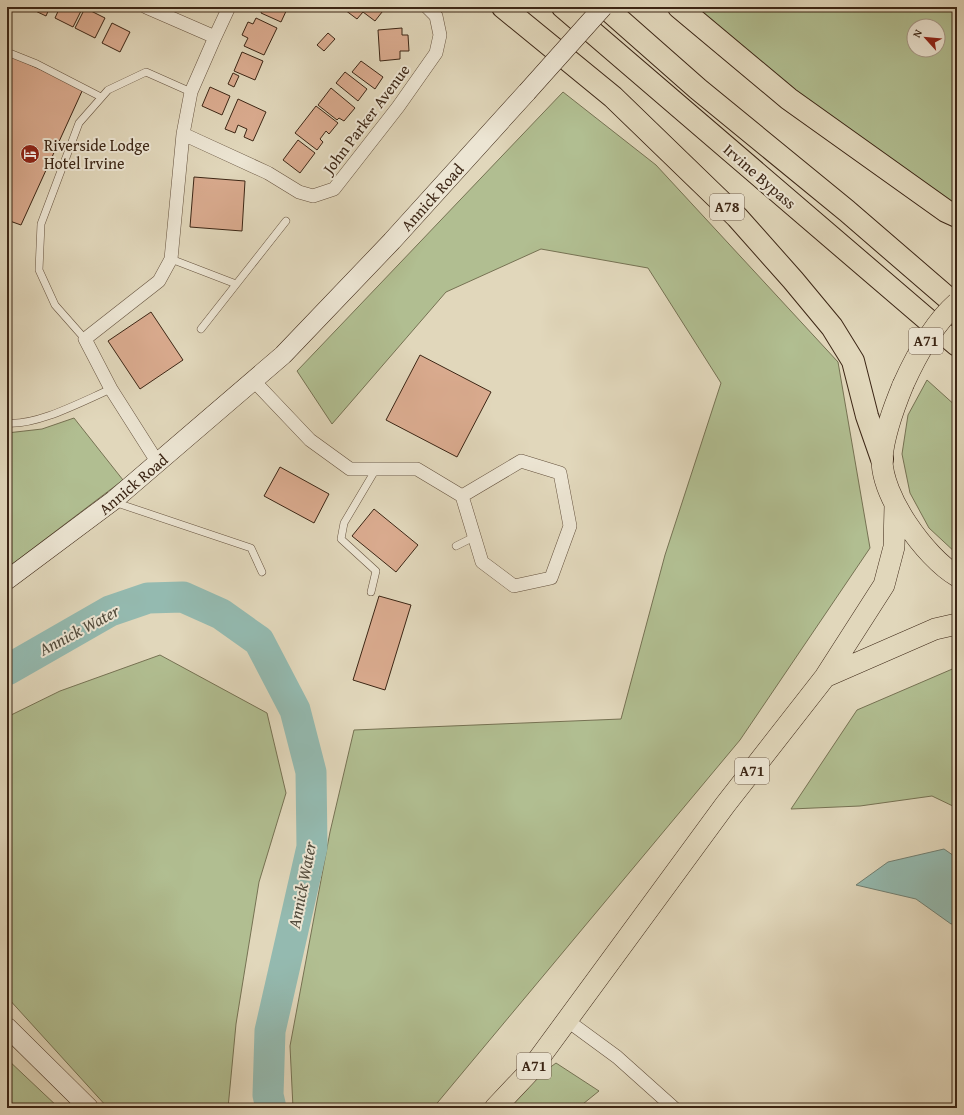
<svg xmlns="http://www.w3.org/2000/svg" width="964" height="1115" viewBox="0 0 964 1115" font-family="'Gentium Book Plus',serif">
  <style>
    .green { fill: #b1be91; stroke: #767253; fill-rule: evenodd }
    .water { fill: #94bab0; stroke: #717f72 }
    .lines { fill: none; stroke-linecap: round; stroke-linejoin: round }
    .river { stroke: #94bab0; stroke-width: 31 }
    .building { fill: #daab8f; stroke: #3c2615 }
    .lane-casing { stroke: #65523e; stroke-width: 8 }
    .street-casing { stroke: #65523e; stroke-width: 14 }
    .secondary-casing { stroke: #3c2615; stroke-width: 20 }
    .primary-casing { stroke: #3c2615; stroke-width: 22 }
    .highway-casing { stroke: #3c2615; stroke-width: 24 }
    .lane { stroke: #ece5d3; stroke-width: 7 }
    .street { stroke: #ece5d3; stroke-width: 13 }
    .secondary { stroke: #ece5d3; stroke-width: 19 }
    .primary { stroke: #e1d7bb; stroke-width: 21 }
    .highway { stroke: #e1d7bb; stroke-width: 22 }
    .secondary-bridge-casing { stroke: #3c2615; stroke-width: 20; stroke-linecap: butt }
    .primary-bridge-casing { stroke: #3c2615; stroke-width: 22; stroke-linecap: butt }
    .secondary-bridge { stroke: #ece5d3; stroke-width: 19 }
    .primary-bridge { stroke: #e1d7bb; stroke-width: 21 }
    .labels { text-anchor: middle; stroke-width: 4; stroke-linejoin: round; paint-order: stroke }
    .shield { fill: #ece5d3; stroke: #715f4e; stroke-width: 1 }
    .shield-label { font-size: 15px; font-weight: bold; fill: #3c2615 }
    .street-label { font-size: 16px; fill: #3c2615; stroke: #ece5d3 }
    .poi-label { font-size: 16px; fill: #3c2615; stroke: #ece5d3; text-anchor: start }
    .water-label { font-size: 17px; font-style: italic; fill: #524b3c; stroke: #ece5d3 }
  </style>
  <rect width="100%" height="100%" fill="#e1d7bb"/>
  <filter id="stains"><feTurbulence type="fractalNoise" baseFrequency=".005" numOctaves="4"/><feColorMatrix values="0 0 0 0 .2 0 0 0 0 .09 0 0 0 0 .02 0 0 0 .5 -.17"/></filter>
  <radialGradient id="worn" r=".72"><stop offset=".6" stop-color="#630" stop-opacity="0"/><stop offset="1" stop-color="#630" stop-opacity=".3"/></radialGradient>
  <!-- green -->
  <path class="green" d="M 684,7 L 957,7 L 957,213 ZM 914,26 L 938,26 L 938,50 L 914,50 Z
    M 563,92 L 656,165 L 838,362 L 870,548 L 740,740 L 433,1108 L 293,1108 L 290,1046 L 330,832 L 354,730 L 621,719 L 665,555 L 721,383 L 648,268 L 541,249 L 446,292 L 332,424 L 297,371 Z
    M 927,380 L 957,407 L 957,554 L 929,528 L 910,493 L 902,454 L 908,415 Z
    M 74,418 L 123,480 L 7,568 L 7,433 L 42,429 Z
    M 160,655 L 267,713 L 286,793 L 259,882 L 236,1024 L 228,1108 L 108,1108 L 7,997 L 7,717 L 60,691 Z
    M 957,667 L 957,808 L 932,796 L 860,806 L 791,809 L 857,710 Z
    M 7,1059 L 59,1108 L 7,1108 Z
    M 556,1063 L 599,1091 L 578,1108 L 495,1108 Z"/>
  <!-- water -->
  <path class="water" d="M 944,849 L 957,858 L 957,923 L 951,924 L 916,899 L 856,885 L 888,862 Z"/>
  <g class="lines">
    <!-- river -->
    <path class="river" d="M 7,670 L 110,611 L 148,598 L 183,597 L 221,614 L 259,641 L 295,710 L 311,772 L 312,847 L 270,1031 L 268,1095 L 271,1108"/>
  </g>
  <!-- building -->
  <path class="building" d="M 27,7 L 50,7 L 46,16 Z
    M 60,7 L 83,7 L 73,27 L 55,18 Z
    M 263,7 L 288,7 L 281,22 L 261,13 Z
    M 347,7 L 386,7 L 375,21 L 363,12 L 357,19 L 345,10 Z
    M 85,8 L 105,18 L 95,38 L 75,28 Z
    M 256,18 L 277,28 L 264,55 L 244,46 L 248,38 L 242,35 L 248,22 L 253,24 Z
    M 112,23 L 130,32 L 120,52 L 102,43 Z
    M 402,28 L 402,35 L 408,35 L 409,51 L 400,51 L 400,59 L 380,61 L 378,30 Z
    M 328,33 L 335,39 L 324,51 L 317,45 Z
    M 242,52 L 263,61 L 255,80 L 234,71 Z
    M 9,55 L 83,89 L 21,225 L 7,220 L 7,59 Z
    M 361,61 L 383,77 L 375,89 L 352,72 Z
    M 345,72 L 367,89 L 358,101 L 336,83 Z
    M 233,73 L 239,76 L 234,87 L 228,84 Z
    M 210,87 L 230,96 L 222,115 L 202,106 Z
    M 331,88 L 355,108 L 344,121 L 339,118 L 337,120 L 318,105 Z
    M 238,99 L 266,112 L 253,141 L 244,137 L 247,129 L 238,125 L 235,133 L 225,129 Z
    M 316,106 L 338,123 L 329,134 L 326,131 L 320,139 L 323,142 L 317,150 L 295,133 Z
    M 298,140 L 315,153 L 300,173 L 283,160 Z
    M 194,177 L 245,181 L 242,231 L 190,227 Z
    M 151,312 L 183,360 L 140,389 L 108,341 Z
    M 420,355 L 491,392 L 457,457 L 386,420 Z
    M 280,467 L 329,494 L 314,523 L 264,496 Z
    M 374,509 L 418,545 L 396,572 L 352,536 Z
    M 379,596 L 411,605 L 385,690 L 353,680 Z"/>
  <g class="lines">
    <defs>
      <path id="lane" d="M 7,52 L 37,64 L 101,97
        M 171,259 L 236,284
        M 201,329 L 286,221
        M 85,339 L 55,305 L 39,270 L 41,224 L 79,123 L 108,90 L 146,72 L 191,92
        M 7,423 C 37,426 83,401 111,389
        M 114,502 L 251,548 L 262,572
        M 456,546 L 474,537
        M 371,592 L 376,571 L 341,539 L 344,523 L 376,469"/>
      <path id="street" d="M 146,7 L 215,37 L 191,92 L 183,134 L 171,259 L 159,281 L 85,339 L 111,389 L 158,463
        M 215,37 L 229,7
        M 183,134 L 268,173 L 299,192 L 313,196 L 334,189 L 398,107 L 436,53 L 440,35 L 436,16 L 427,7
        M 254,381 L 310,440 L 350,469 L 417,469 L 462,496 L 482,562 L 514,586 L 551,578 L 570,526 L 560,473 L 521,461 L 462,496
        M 568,1021 L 617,1057 L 674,1108"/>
      <path id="secondary" d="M 7,580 L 114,500 L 283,355 L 392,241 L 527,92
        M 7,1027 L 89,1108"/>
      <path id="primary" d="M 903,385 C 894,407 884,433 882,458 C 881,496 925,557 957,576
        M 825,677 L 935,629 L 957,624
        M 495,1108 L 529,1072 L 725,805 L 825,677 L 884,585 L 894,547 L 895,505"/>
      <path id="highway" d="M 503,7 L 613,97 L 737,217 L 793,280 L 832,327 L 853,361 L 867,416 L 882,459
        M 563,7 L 957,345
        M 605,7 L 698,89 L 847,211 L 957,306
        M 679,7 L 789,99 L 946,211 L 957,216"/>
    </defs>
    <!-- lane casing -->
    <use href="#lane" class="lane-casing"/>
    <!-- street casing -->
    <use href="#street" class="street-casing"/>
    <!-- secondary casing -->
    <use href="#secondary" class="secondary-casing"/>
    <!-- primary casing -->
    <use href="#primary" class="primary-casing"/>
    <!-- highway casing -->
    <use href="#highway" class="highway-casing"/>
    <!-- lane -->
    <use href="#lane" class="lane"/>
    <!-- street -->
    <use href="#street" class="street"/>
    <!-- secondary -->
    <use href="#secondary" class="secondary"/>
    <!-- primary -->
    <use href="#primary" class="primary"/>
    <!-- highway -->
    <use href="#highway" class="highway"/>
    <defs>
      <path id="secondary-bridge" d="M 527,92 L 603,7"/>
      <path id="primary-bridge" d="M 903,385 C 916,356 933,324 957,303"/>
    </defs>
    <!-- secondary-bridge casing -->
    <use href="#secondary-bridge" class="secondary-bridge-casing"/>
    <!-- primary-bridge casing -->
    <use href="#primary-bridge" class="primary-bridge-casing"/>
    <!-- secondary-bridge -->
    <use href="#secondary-bridge" class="secondary-bridge"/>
    <!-- primary-bridge -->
    <use href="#primary-bridge" class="primary-bridge"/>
  </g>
  <!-- icons -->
  <defs>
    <symbol id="hotel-disc" viewBox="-11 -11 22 22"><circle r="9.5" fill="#8f2418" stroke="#ece5d3"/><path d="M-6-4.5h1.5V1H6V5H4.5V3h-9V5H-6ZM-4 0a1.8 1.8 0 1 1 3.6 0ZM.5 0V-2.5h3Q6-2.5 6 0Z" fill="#fff"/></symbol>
  </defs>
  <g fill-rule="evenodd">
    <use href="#hotel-disc" x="19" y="143" width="22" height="22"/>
  </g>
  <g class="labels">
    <!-- shield labels -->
    <g class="shield">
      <rect x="710" y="194" width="34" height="26" rx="3"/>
      <rect x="909" y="328" width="34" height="26" rx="3"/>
      <rect x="735" y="758" width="34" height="26" rx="3"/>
      <rect x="517" y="1053" width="34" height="26" rx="3"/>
    </g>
    <g class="shield-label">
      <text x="727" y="212">A78</text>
      <text x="926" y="346">A71</text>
      <text x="752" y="776">A71</text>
      <text x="534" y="1071">A71</text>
    </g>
    <!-- street labels -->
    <g class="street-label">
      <text transform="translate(366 119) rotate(-53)" y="6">John Parker Avenue</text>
      <text transform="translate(760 176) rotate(41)" y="6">Irvine Bypass</text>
      <text transform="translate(432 197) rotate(-48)" y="6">Annick Road</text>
      <text transform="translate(133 484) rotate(-40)" y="6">Annick Road</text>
    </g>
    <!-- poi labels -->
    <g class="poi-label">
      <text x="44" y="151">Riverside Lodge<tspan x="44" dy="18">Hotel Irvine</tspan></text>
    </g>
    <!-- water labels -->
    <g class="water-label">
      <text transform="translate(79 630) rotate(-28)" y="6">Annick Water</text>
      <text transform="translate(302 885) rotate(-79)" y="6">Annick Water</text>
    </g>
  </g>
  <!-- margin -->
  <rect width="964" height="1115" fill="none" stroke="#e1d7bb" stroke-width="24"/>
  <rect x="8" y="8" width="948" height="1099" fill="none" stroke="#3c2615" stroke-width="2"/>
  <rect x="12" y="12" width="940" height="1091" fill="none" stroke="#3c2615"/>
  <!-- north arrow -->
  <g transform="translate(926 38) rotate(297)"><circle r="19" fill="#ece5d3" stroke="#a69987"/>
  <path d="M0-3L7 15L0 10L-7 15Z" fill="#8f2418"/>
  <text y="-6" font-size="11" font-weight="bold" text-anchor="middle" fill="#3c2615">N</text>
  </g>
  <rect width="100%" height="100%" filter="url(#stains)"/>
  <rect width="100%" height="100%" fill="url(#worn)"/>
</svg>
